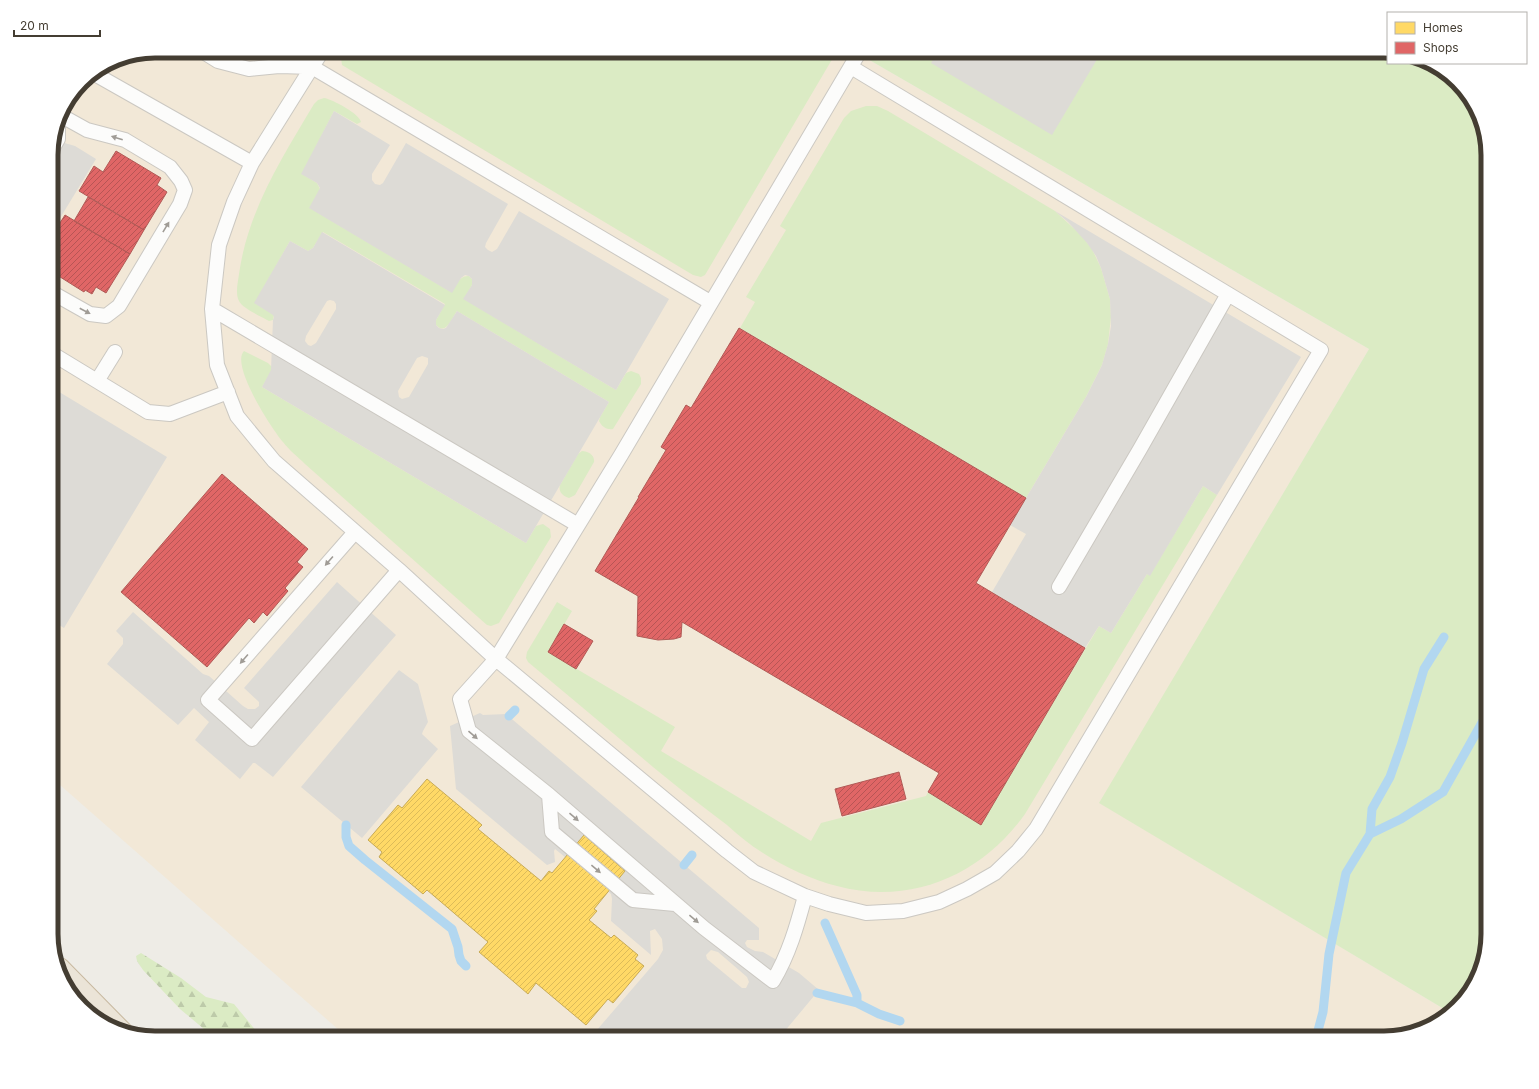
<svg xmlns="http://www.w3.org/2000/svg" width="1539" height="1089" viewBox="0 0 1539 1089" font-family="Inter,sans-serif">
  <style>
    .commercial { fill: #f2e8d7 }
    .grass { fill: #dbebc4 }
    .forest { fill: url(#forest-firs) }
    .parking { fill: #dddbd6; fill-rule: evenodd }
    .homes { fill: url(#homes-hatch); stroke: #c7aa56 }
    .shops { fill: url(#shops-hatch); stroke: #b15a56 }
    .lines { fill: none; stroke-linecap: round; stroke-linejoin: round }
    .stream { stroke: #b2d7f0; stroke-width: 9 }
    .lane-casing { stroke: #cbc8c2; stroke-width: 16 }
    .highway-casing { stroke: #c8b9a0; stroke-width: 24 }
    .lane { stroke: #fcfcfb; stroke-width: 14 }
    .highway { stroke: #ebe4d7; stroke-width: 22 }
    .oneway { fill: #a09c96 }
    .rim { fill: none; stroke: #443d32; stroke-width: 5 }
  </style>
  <defs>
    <pattern id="forest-firs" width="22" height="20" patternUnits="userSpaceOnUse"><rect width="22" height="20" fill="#dbebc4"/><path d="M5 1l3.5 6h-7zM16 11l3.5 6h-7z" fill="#bdcaa9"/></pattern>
    <pattern id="homes-hatch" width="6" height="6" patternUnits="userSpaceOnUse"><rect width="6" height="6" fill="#ffd966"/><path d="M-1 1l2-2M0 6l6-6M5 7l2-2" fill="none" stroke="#dcbb59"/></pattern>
    <pattern id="shops-hatch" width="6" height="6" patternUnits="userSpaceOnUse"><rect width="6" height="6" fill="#e06666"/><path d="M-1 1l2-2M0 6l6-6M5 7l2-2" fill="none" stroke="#b75555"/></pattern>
  </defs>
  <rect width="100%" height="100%" fill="#eeece6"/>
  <!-- commercial -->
  <path class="commercial" d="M 155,51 L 860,51 L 859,54 L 1369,349 L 1100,803 L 1449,1012 L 1430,1027 L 1384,1038 L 348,1038 L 51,777 L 51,148 L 62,109 L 86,77 L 116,59 Z"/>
  <!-- grass -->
  <path class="grass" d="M 345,51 L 837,51 L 705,275 L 701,277 L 693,275 L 342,65 L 341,58 Z
    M 860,51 L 1384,51 L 1388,52 L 1388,63 L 1429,63 L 1447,72 L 1477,109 L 1488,155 L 1488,934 L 1482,967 L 1467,997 L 1449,1012 L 1099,803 L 1369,349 L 859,54 Z
    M 324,98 C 332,99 360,114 361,122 L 357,124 L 334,111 L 302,174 L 317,183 L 320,189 L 310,208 L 451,292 C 456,286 459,275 469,276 L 472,279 L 472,285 L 464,299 L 616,390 L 626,373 L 631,371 L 639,374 L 641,378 L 641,384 L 613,429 C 607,430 602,427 599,421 L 600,417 L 609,402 L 457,311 C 452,318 446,336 436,325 L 436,320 L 445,304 L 323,232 L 313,248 L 308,251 L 290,241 L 255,303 L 274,315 L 273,320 L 269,321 C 262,317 242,308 239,301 C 235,293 238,282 239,274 C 248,210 282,158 314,104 L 318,100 Z
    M 866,106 L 877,106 L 888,111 L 1055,211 L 1081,235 L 1092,249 L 1101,268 L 1110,299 L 1111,317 L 1108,344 L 1102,365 L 1086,397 L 1026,498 L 740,328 L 755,302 L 746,297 L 786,230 L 780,226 L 844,118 L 851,111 Z
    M 244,351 L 268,363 L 272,367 L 271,372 L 262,387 L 526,543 L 536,526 L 543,524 L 550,529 L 551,537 L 499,623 L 491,626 L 487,625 L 305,464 C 298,457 289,450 283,442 C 272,429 230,365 244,351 Z
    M 582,451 C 588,451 595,455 594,462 L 575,495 L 569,498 C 563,496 558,492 560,485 L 578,454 Z
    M 1203,486 L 1217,495 L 1025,814 C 982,875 911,906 837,886 C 812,880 785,867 763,853 C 750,845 738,835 727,825 C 702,806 677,787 653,767 C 612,732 570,697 528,662 L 526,658 L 527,652 L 557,602 L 572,611 L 548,652 L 675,727 L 661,751 L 811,841 L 821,823 L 926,796 L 928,792 L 981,824 L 1099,626 L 1111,633 L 1147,574 L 1150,575 Z"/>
  <!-- forest -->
  <path class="forest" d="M 141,953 L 181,978 L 206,997 L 234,1004 L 262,1038 L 232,1038 L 225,1032 L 204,1029 L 180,1009 L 143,970 L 137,961 L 136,956 Z"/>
  <!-- parking -->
  <path class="parking" d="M 938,51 L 1102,51 L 1052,135 L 931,63 Z
    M 334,111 L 390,145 L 372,174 L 372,180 L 375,184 L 380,185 L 383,183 L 406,143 L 508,204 L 486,243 L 485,247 L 488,250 L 492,252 L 497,249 L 519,211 L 669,299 L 616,390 L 463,299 L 472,285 L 472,279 L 469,276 L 465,275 L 461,278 L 452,293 L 309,208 L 320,188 L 317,183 L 301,174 Z
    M 54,140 L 75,146 L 96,159 L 51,233 L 51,148 Z
    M 1055,211 L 1301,357 L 1217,495 L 1203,486 L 1150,576 L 1147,574 L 1111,633 L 1099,626 L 1085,648 L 992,592 L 1026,534 L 1010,525 L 1086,397 L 1102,365 L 1108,344 L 1111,326 L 1110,299 L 1101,268 L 1096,256 L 1087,243 L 1068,222 Z
    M 322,232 L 445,305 L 436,320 L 436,325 L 439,328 L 443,329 L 446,328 L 457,311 L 609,402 L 526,543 L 262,387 L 271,370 L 273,320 L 274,317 L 273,315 L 254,303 L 290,241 L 308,251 L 313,248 ZM 330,300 L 334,301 L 336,304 L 336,309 L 316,343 L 311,346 L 308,345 L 305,341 L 306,336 L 327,301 ZM 422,356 L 428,358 L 428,364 L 409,397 L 402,399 L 399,397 L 398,391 L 417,358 Z
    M 51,387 L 167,457 L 64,628 L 51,620 Z
    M 337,582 L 396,635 L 273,777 L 255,763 L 253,763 L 240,779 L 195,740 L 209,722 L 194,708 L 178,725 L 107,664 L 123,644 L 123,638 L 116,631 L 133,612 L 203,674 L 209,676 L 243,706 L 248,709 L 255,709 L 259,706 L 259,702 L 244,688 Z
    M 399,670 L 418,684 L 428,722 L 423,731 L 422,734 L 438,749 L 362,838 L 301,787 Z
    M 480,713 L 483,715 L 506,714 L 759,928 L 759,940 L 747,940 L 745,943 L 747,947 L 755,951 L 763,952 L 799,973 L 819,990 L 779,1038 L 654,1038 L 644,1030 L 639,1033 L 639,1038 L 590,1038 L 658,959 L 663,950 L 662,939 L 655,929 L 650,931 L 651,955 L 611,921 L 612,899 L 611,894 L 555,849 L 554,851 L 555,862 L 547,865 L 456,789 L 450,726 ZM 711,950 L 718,952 L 747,977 L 749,982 L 746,988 L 742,988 L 707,959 L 706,955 Z"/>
  <!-- homes -->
  <path class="homes" d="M 427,779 L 482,825 L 478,829 L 541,881 L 549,871 L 552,873 L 584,835 L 625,871 L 594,909 L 597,911 L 589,920 L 611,938 L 614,935 L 638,955 L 635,959 L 644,966 L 613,1003 L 608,999 L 586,1025 L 536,983 L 528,994 L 479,952 L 488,942 L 427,890 L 423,894 L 379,857 L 382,852 L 368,840 L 398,805 L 402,808 Z"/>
  <!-- shops -->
  <path class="shops" d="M 116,151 L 161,178 L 157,185 L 167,192 L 144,230 L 79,191 L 94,166 L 103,172 Z
    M 88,197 L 144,230 L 130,254 L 74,221 Z
    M 65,215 L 130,254 L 106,293 L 96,287 L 92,294 L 85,290 L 84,292 L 57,275 L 58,273 L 51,270 L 51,259 L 59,246 L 51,241 L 51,237 Z
    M 739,328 L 1026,498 L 976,583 L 1085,648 L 981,825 L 928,792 L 939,773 L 682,622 L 681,637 L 674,639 L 658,640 L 637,636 L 638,596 L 595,571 L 639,497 L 638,497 L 666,450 L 661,447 L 686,405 L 691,408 Z
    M 222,474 L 308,549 L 297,562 L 303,567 L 285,588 L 288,591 L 267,616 L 263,612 L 254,623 L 249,618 L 207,667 L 121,592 Z
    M 564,624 L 593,641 L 576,669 L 548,652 Z
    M 899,772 L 906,799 L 842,816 L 835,789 Z"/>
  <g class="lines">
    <!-- stream -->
    <path class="stream" d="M 509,716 L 515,710
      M 346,825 L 346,837 L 349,846 L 365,860 L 452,929 L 458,947 L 459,955 L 461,961 L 466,966
      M 1370,834 L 1401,819 L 1443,792 L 1484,719 L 1488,718
      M 684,865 L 692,855
      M 825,923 L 857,995 L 857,1003
      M 817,993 L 857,1003 L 879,1014 L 900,1021
      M 1316,1038 L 1323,1012 L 1329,954 L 1346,873 L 1370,834 L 1372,809 L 1390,777 L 1402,743 L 1424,669 L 1444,637"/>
    <defs>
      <path id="lane" d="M 202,51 L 218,61 L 249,69 L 279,66 L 312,67 L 710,302
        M 322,51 L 252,163 L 234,202 L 219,245 L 212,309 L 217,365 L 237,416 L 274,461 L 399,570 L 496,659 L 727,851 L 754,872 L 805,896 L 829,904 L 866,913 L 903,911 L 939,902 L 967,889 L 995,873 L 1018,851 L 1036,829 L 1321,350 L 851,67
        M 93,73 L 252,163
        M 51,151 L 58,139 L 58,121
        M 51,292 L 90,314 L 106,316 L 119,306 L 180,204 L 185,190 L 181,181 L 170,167 L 125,140 L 87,130 L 60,115
        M 212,309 L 578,525
        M 51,353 L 148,412 L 170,414 L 228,392
        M 97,381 L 115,352
        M 355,532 L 208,700 L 252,739 L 399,570
        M 1059,587 L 1140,449 L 1228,294
        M 549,795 L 552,832 L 633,900 L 675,904
        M 805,896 C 797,926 789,954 773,981 L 704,928 L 549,795 L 469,731 L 460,699 L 496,659 L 621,455 L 860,51"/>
      <path id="highway" d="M 59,969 L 122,1033"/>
    </defs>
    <!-- lane casing -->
    <use href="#lane" class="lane-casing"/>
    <!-- highway casing -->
    <use href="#highway" class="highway-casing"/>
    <!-- lane -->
    <use href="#lane" class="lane"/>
    <!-- highway -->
    <use href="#highway" class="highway"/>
  </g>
  <!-- one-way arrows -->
  <defs><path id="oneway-solid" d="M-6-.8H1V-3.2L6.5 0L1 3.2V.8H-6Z"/></defs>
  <g class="oneway">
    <use href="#oneway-solid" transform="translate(117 138) rotate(-163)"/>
    <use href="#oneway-solid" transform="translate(166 227) rotate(-59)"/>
    <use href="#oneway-solid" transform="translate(85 311) rotate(28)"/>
    <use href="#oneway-solid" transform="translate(329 561) rotate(131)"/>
    <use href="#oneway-solid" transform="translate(244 659) rotate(131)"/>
    <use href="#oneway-solid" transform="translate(473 735) rotate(41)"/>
    <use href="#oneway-solid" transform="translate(574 817) rotate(41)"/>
    <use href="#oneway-solid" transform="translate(596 869) rotate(40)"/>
    <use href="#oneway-solid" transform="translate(694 919) rotate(40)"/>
  </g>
  <!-- crop -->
  <path d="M0 0H1539V1089H0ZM155 58H1384A97 97 0 0 1 1481 155V934A97 97 0 0 1 1384 1031H155A97 97 0 0 1 58 934V155A97 97 0 0 1 155 58Z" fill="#fff" fill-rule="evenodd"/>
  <path class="rim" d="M155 58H1384A97 97 0 0 1 1481 155V934A97 97 0 0 1 1384 1031H155A97 97 0 0 1 58 934V155A97 97 0 0 1 155 58Z"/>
  <!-- legend -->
  <rect x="1387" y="12" width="140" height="52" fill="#ffffff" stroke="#b4b1ad"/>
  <rect x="1395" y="22" width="20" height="12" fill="#ffd966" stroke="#b4b1ad"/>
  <text x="1423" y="32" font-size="12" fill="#443d32">Homes</text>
  <rect x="1395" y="42" width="20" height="12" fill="#e06666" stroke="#b4b1ad"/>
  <text x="1423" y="52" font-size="12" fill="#443d32">Shops</text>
  <!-- scale -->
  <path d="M14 30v6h86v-6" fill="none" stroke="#443d32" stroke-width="2"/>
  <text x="20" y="30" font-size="12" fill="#443d32" stroke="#ffffff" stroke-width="3" paint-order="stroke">20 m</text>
</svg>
